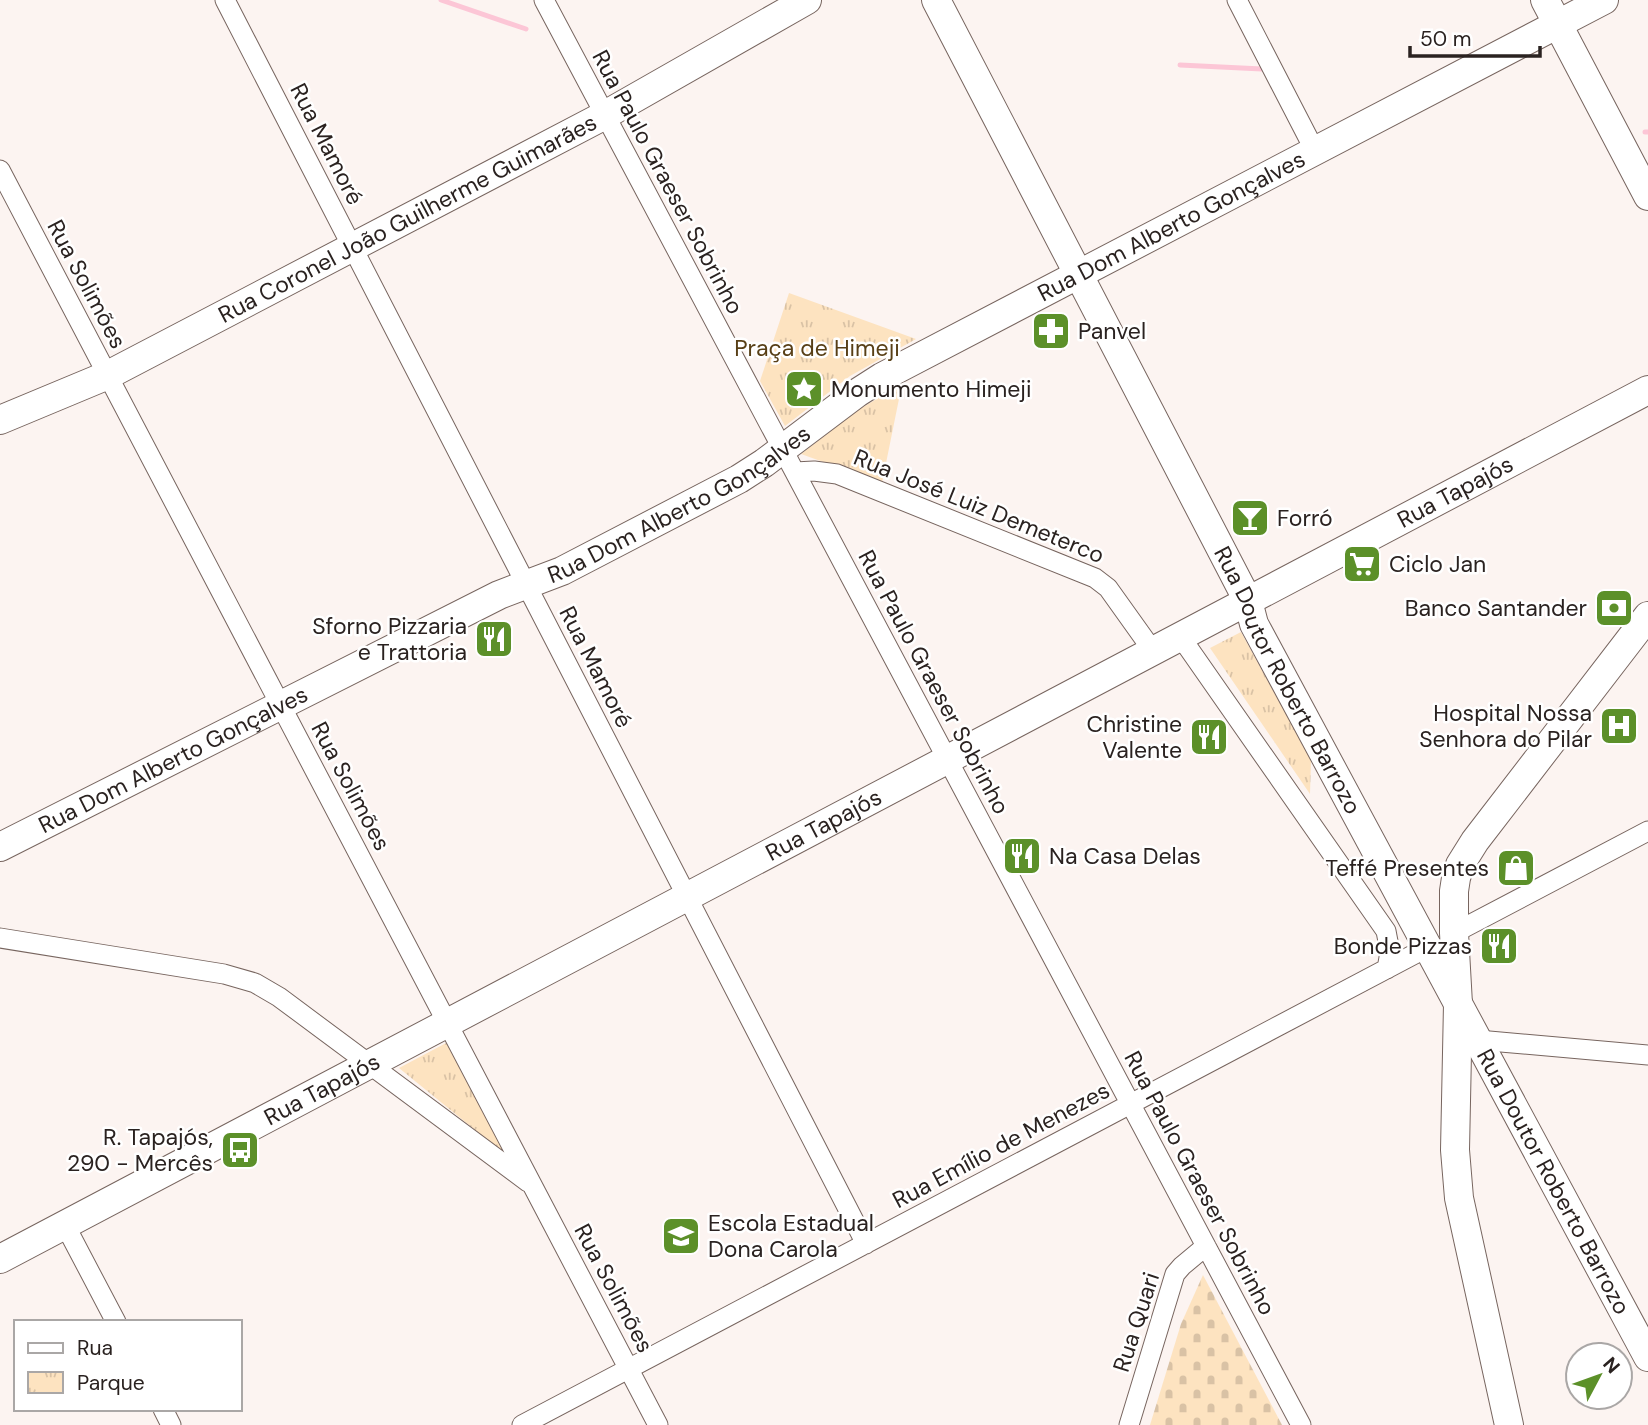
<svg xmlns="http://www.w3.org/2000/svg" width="1648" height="1425" viewBox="0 0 1648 1425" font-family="'DM Sans',sans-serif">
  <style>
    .cemetery { fill: url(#cemetery-stones) }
    .park { fill: url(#park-tufts) }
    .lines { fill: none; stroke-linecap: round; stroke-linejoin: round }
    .stream { stroke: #fcc6d6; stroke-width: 5 }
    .street-casing { stroke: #77655f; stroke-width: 21 }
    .secondary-casing { stroke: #77655f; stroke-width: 30 }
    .street { stroke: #fff; stroke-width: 19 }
    .secondary { stroke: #fff; stroke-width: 28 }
    .labels { text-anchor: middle; stroke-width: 5; stroke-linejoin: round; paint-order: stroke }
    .street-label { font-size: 23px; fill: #2a2220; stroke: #fff }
    .poi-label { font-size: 23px; fill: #2a2220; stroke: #fff; text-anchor: end }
    .park-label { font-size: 23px; fill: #583f16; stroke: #fff }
  </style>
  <defs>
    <pattern id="cemetery-stones" width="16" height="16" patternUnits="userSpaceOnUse" patternTransform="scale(1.75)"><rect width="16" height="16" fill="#fde3c0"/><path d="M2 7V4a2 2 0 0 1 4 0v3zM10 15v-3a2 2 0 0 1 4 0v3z" fill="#d9c2a5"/></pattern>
    <pattern id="park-tufts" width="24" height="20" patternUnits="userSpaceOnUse" patternTransform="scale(1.75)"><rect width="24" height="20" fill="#fde3c0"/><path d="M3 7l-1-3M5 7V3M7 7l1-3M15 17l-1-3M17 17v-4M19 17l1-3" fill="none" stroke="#d9c2a5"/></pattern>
  </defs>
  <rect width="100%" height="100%" fill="#fcf4f1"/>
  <!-- cemetery -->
  <path class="cemetery" d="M 1203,1275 L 1282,1425 L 1150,1425 L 1181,1324 Z"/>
  <!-- park -->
  <path class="park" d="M 789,293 L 916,339 L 850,376 L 785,426 L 760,381 Z
    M 902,384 L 882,483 L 801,454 L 858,410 Z
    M 1241,632 L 1311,760 L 1310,794 L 1210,648 Z
    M 448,1042 L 507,1156 L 399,1068 Z"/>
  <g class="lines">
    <!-- stream -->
    <path class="stream" d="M 441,0 L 526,29
      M 1180,65 L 1262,69
      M 1645,132 L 1648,132"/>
    <defs>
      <path id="street" d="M 225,0 L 866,1244
        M 544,0 L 1301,1425
        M 1237,0 L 1315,151
        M 0,170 L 658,1425
        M 795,472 L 814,471 L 837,474 L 1095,578 L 1108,588 L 1153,651
        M 1180,636 L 1386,931 L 1390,952 L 1387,969
        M 1454,933 L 1648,831
        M 0,938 L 224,974 L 255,983 L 279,997 L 528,1182
        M 1478,1040 L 1648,1055
        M 65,1225 L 116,1322
        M 163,1409 L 171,1425
        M 522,1425 L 1428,947
        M 1129,1425 L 1175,1274 L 1182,1266 L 1206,1246"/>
      <g id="secondary">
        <path id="s1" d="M 936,0 L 1248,601 L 1254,624 L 1648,1357"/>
        <path d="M 1545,0 L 1648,196"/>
        <path id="s2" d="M 0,420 L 108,375 L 605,115 L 807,0"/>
        <path id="s3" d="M 0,847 L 499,595 L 562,571 L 739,479 L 764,463 L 857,393 L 882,377 L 1604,0"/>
        <path id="s4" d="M 0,1259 L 1648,390"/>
        <path d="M 1509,1425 L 1459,1198 L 1455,1150 L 1458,1004 L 1454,933 L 1454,891 L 1456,878 L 1460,865 L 1475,841 L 1648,616"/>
      </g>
    </defs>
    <!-- street casing -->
    <use href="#street" class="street-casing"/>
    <!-- secondary casing -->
    <use href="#secondary" class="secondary-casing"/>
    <!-- street -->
    <use href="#street" class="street"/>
    <!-- secondary -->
    <use href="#secondary" class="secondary"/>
  </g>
  <!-- icons -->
  <defs>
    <symbol id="pharmacy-square" viewBox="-11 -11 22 22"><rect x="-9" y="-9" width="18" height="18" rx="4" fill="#5c9029" stroke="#fff"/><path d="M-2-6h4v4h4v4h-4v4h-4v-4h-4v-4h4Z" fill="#fff"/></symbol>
    <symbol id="sight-square" viewBox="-11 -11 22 22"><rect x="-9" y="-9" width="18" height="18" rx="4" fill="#5c9029" stroke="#fff"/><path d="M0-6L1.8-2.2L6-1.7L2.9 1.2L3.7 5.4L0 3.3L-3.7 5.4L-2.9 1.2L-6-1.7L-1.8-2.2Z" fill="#fff"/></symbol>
    <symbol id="bar-square" viewBox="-11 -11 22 22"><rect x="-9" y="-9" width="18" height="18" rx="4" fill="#5c9029" stroke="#fff"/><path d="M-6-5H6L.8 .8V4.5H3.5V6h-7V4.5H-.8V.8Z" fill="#fff"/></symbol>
    <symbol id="supermarket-square" viewBox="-11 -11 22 22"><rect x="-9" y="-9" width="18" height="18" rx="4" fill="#5c9029" stroke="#fff"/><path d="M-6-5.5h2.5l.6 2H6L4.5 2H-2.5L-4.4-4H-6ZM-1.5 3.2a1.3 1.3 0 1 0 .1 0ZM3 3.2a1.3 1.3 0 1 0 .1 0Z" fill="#fff"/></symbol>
    <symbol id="bank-square" viewBox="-11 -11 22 22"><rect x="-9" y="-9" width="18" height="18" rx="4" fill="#5c9029" stroke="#fff"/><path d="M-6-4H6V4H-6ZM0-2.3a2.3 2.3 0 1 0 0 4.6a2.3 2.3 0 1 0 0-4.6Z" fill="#fff"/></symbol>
    <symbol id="restaurant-square" viewBox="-11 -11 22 22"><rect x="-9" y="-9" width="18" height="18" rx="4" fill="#5c9029" stroke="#fff"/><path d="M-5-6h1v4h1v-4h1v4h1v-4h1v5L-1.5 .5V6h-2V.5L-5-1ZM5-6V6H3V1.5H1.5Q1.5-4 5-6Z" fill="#fff"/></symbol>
    <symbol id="hospital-square" viewBox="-11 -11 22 22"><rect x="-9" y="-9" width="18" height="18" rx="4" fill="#5c9029" stroke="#fff"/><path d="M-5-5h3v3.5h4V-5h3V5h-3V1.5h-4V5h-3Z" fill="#fff"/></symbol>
    <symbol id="shop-square" viewBox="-11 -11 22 22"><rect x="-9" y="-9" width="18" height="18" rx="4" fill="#5c9029" stroke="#fff"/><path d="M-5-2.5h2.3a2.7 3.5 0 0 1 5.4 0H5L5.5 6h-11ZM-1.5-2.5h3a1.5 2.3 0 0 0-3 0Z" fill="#fff"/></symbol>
    <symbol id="bus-square" viewBox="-11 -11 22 22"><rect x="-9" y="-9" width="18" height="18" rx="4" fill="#5c9029" stroke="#fff"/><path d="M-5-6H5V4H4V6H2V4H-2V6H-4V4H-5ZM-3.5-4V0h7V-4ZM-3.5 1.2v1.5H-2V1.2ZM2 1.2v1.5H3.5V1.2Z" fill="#fff"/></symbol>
    <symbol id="school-square" viewBox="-11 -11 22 22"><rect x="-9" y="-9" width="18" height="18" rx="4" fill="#5c9029" stroke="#fff"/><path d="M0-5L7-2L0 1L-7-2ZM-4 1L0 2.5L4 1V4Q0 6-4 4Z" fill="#fff"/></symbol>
  </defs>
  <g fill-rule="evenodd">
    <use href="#pharmacy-square" x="1029" y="309" width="44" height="44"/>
    <use href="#sight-square" x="782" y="367" width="44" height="44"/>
    <use href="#bar-square" x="1228" y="496" width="44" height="44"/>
    <use href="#supermarket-square" x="1340" y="542" width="44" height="44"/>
    <use href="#bank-square" x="1592" y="586" width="44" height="44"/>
    <use href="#restaurant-square" x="472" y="617" width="44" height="44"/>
    <use href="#hospital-square" x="1597" y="704" width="44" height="44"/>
    <use href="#restaurant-square" x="1187" y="715" width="44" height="44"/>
    <use href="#restaurant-square" x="1000" y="834" width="44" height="44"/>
    <use href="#shop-square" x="1494" y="846" width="44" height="44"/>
    <use href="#restaurant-square" x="1477" y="924" width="44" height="44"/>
    <use href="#bus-square" x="218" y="1128" width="44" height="44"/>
    <use href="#school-square" x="659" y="1214" width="44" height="44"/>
  </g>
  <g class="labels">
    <!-- street labels -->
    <g class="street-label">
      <text transform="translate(327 144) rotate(63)" y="8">Rua Mamoré</text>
      <text transform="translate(668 182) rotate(62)" y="8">Rua Paulo Graeser Sobrinho</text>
      <text dy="8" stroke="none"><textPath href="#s2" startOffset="455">Rua Coronel João Guilherme Guimarães</textPath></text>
      <text dy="8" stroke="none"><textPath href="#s3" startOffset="1328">Rua Dom Alberto Gonçalves</textPath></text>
      <text transform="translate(87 284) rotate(62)" y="8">Rua Solimões</text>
      <text dy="8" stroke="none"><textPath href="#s4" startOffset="1645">Rua Tapajós</textPath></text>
      <text dy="8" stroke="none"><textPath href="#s3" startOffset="761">Rua Dom Alberto Gonçalves</textPath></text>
      <text transform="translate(979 506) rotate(22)" y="8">Rua José Luiz Demeterco</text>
      <text transform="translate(596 667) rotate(63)" y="8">Rua Mamoré</text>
      <text dy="8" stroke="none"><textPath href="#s1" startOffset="766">Rua Doutor Roberto Barrozo</textPath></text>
      <text transform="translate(934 682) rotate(62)" y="8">Rua Paulo Graeser Sobrinho</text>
      <text dy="8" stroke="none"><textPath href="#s3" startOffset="194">Rua Dom Alberto Gonçalves</textPath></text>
      <text transform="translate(351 786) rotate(62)" y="8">Rua Solimões</text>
      <text dy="8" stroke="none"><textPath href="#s4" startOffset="931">Rua Tapajós</textPath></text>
      <text dy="8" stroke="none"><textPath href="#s4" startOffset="364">Rua Tapajós</textPath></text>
      <text transform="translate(1001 1145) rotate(-28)" y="8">Rua Emílio de Menezes</text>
      <text dy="8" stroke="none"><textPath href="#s1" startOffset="1334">Rua Doutor Roberto Barrozo</textPath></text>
      <text transform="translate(1200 1183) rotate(62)" y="8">Rua Paulo Graeser Sobrinho</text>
      <text transform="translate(614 1288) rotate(62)" y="8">Rua Solimões</text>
      <text transform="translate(1136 1322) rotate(-72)" y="8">Rua Quari</text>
    </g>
    <!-- poi labels -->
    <g class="poi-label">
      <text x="1078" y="339" text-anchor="start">Panvel</text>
      <text x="831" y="397" text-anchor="start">Monumento Himeji</text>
      <text x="1277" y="526" text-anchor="start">Forró</text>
      <text x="1389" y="572" text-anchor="start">Ciclo Jan</text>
      <text x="1587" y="616">Banco Santander</text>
      <text x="467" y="634">Sforno Pizzaria<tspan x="467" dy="26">e Trattoria</tspan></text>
      <text x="1592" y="721">Hospital Nossa<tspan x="1592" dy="26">Senhora do Pilar</tspan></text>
      <text x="1182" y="732">Christine<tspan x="1182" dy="26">Valente</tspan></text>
      <text x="1049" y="864" text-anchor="start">Na Casa Delas</text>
      <text x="1489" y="876">Teffé Presentes</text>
      <text x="1472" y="954">Bonde Pizzas</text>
      <text x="213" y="1145">R. Tapajós,<tspan x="213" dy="26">290 - Mercês</tspan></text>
      <text x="708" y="1231" text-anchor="start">Escola Estadual<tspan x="708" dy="26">Dona Carola</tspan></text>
    </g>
    <!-- park labels -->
    <g class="park-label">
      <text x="817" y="356">Praça de Himeji</text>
    </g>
  </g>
  <!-- legend -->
  <rect x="14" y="1320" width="228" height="91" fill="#ffffff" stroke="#aaa7a6" stroke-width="2"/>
  <rect x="28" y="1343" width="35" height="10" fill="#ffffff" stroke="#aaa7a6" stroke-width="2"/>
  <text x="77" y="1355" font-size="21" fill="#2a2220">Rua</text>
  <rect x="28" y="1372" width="35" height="21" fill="url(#park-tufts)" stroke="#aaa7a6" stroke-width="2"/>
  <text x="77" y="1390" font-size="21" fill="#2a2220">Parque</text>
  <!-- north arrow -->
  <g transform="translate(1599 1376) rotate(49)"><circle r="33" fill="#ffffff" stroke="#aaa7a6" stroke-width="2"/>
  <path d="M0-5L12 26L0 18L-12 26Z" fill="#5c9029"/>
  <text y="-10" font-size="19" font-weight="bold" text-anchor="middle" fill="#2a2220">N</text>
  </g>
  <!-- scale -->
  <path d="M1410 46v10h130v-10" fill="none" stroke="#2a2220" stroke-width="3.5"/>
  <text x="1420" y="46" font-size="21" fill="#2a2220" stroke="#ffffff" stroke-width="5" paint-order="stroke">50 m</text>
</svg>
